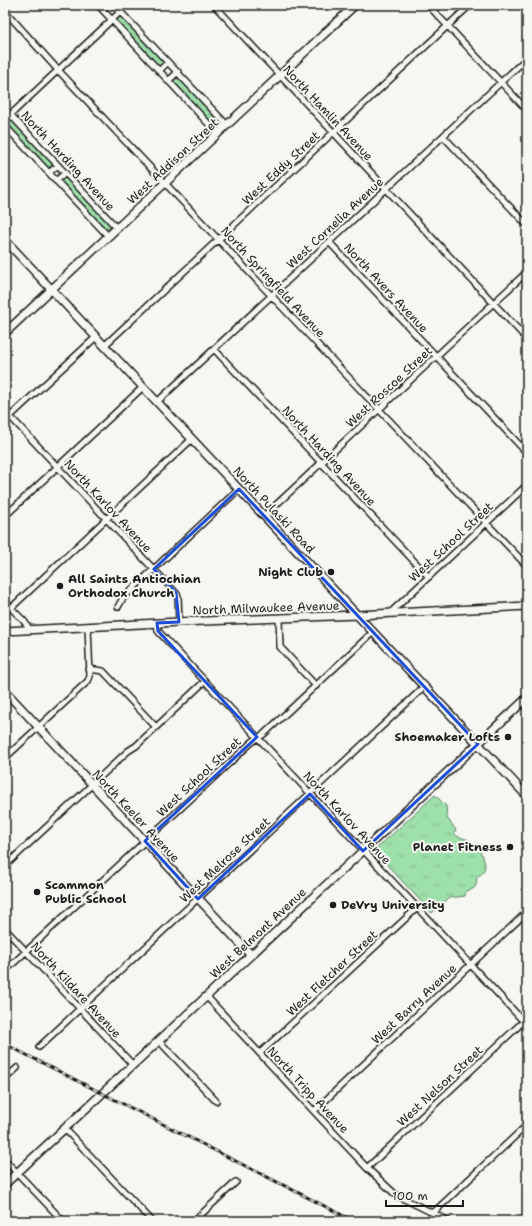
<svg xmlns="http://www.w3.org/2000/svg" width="532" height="1226" viewBox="0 0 532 1226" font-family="'Shantell Sans',sans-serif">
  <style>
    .grass { fill: url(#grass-tufts); stroke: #5c7e63 }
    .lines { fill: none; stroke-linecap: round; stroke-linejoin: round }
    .street-casing { stroke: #1c1c1c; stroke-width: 8 }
    .secondary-casing { stroke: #1c1c1c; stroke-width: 10 }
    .street { stroke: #f6f6f2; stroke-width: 5 }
    .secondary { stroke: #f6f6f2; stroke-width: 7 }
    .rail-casing { stroke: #1c1c1c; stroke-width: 3 }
    .rail { stroke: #f6f6f2; stroke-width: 1.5; stroke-dasharray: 4.5; stroke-linecap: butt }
    .marked { fill: none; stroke: #1d4ed8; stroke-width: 3; stroke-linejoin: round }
    .poi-dot { fill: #1c1c1c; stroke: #f6f6f2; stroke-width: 1.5 }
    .labels { text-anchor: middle; stroke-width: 4; stroke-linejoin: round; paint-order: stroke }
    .street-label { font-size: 12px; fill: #1c1c1c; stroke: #f6f6f2 }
    .poi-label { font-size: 12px; font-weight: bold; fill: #1c1c1c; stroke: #f6f6f2; text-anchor: end }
  </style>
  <defs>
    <pattern id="grass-tufts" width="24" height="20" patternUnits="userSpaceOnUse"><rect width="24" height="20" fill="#9de0aa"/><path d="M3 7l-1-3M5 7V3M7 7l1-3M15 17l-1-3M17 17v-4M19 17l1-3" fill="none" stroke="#87c092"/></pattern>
  </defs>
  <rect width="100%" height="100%" fill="#f6f6f2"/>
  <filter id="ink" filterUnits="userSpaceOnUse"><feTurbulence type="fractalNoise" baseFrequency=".025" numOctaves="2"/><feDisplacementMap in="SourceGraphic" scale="8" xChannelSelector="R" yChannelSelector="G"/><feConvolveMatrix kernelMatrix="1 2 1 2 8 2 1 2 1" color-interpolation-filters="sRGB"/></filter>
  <g filter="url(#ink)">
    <!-- grass -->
    <path class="grass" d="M 119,17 L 123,17 L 164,61 L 161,66 L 157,66 L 116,21 Z
      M 175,77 L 181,78 L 218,119 L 220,124 L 218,126 L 214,126 L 172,81 Z
      M 9,118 L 11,118 L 53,163 L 51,167 L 47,168 L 45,166 L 6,125 L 6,121 Z
      M 63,177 L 69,179 L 111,224 L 111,226 L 108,229 L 104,229 L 63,184 L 61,179 Z
      M 435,795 L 446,806 L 447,818 L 456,830 L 454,833 C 458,838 461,837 466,839 C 470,840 472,843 475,845 L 478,845 L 481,854 L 482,854 C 486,865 487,871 477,877 C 476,886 477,889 466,891 L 465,896 L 449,898 L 432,913 L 374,851 Z"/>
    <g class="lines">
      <defs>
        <path id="street" d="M 98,5 L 218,134
          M 114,5 L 227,125
          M 214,5 L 527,339
          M 428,5 L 527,110
          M 5,11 L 58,70 L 527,566
          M 159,71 L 168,62
          M 168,81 L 178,72
          M 5,109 L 117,228
          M 5,120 L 120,12
          M 5,126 L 108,236
          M 443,136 L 527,225
          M 49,173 L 58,165
          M 56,181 L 65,173
          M 329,242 L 527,453
          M 104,346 L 470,5
          M 214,349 L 429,577
          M 157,402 L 527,58
          M 5,411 L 176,593 L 178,596 L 179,622
          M 5,421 L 96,337
          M 5,516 L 143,387
          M 264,516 L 527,272
          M 5,602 L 24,621 L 30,630
          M 118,607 L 123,598 L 239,489
          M 11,608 L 192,439
          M 390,613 L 527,485
          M 279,619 L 280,647 L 316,686
          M 157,623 L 158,631 L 527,1025
          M 89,669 L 103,671 L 156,727
          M 5,758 L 88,681 L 90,676 L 88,627
          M 5,866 L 128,751 L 136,746 L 205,681
          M 5,929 L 133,1065
          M 5,971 L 252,742 L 264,734 L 373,632
          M 207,997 L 367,1168 L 396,1195 L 449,1221
          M 159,1041 L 216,1101
          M 39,1047 L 424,687
          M 260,1053 L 417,908
          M 5,1079 L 17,1068
          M 314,1111 L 527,912
          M 65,1129 L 152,1221
          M 5,1160 L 63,1221
          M 367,1168 L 527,1018
          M 433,1213 L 527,1125
          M 194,1221 L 236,1182"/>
        <path id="secondary" d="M 5,240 L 527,796
          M 5,333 L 355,5
          M 5,631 L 179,622 L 357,615 L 527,606
          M 5,691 L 251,955
          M 5,1184 L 527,698"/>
      </defs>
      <!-- street casing -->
      <use href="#street" class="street-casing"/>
      <!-- secondary casing -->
      <use href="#secondary" class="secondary-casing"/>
      <!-- street -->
      <use href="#street" class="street"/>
      <!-- secondary -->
      <use href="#secondary" class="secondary"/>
      <defs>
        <path id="rail" d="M 5,1044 L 354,1221"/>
      </defs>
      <!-- rail casing -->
      <use href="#rail" class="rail-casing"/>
      <!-- rail -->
      <use href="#rail" class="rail"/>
    </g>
  </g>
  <!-- marked area -->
  <path class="marked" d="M 239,489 L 478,744 L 363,851 L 310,794 L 198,899 L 145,841 L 257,737 L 158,631 L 157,623 L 179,622 L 176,593 L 154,569 Z"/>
  <!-- markers -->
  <g class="poi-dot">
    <circle cx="331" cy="572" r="4"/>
    <circle cx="60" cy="586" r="4"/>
    <circle cx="508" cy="737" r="4"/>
    <circle cx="510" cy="847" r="4"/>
    <circle cx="37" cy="892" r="4"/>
    <circle cx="333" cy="905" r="4"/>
  </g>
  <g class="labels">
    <!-- street labels -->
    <g class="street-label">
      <text transform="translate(328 113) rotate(47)" y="4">North Hamlin Avenue</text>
      <text transform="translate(68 161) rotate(47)" y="4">North Harding Avenue</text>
      <text transform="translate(173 161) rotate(-43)" y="4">West Addison Street</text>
      <text transform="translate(281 168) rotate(-43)" y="4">West Eddy Street</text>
      <text transform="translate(335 223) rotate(-43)" y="4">West Cornelia Avenue</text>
      <text transform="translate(273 282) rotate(47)" y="4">North Springfield Avenue</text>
      <text transform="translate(386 288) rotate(47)" y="4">North Avers Avenue</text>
      <text transform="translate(389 387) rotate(-43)" y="4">West Roscoe Street</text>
      <text transform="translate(329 456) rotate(47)" y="4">North Harding Avenue</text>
      <text transform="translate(108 506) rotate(47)" y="4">North Karlov Avenue</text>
      <text transform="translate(274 510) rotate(47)" y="4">North Pulaski Road</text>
      <text transform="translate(451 542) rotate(-43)" y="4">West School Street</text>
      <text transform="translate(266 608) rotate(-2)" y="4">North Milwaukee Avenue</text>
      <text transform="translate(199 777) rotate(-43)" y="4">West School Street</text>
      <text transform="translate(136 816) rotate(47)" y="4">North Keeler Avenue</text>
      <text transform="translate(347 818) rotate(47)" y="4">North Karlov Avenue</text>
      <text transform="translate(225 860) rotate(-43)" y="4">West Melrose Street</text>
      <text transform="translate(258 933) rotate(-43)" y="4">West Belmont Avenue</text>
      <text transform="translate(332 973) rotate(-43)" y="4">West Fletcher Street</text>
      <text transform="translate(76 990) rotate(47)" y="4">North Kildare Avenue</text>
      <text transform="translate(414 1004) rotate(-43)" y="4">West Barry Avenue</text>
      <text transform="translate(440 1086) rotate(-43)" y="4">West Nelson Street</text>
      <text transform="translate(308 1090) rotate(47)" y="4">North Tripp Avenue</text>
    </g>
    <!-- poi labels -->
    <g class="poi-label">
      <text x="323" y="576">Night Club</text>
      <text x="68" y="583" text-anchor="start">All Saints Antiochian<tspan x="68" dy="14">Orthodox Church</tspan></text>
      <text x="500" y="741">Shoemaker Lofts</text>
      <text x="502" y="851">Planet Fitness</text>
      <text x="45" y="889" text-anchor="start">Scammon<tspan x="45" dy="14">Public School</tspan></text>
      <text x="341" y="909" text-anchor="start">DeVry University</text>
    </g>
  </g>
  <!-- margin -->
  <rect width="532" height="1226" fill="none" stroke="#f6f6f2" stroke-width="20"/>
  <rect x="10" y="10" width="512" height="1206" fill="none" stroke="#1c1c1c" stroke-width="1.5" filter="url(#ink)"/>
  <!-- scale -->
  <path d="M386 1200v6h77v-6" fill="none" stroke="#1c1c1c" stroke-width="2"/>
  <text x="392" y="1200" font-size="12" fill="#1c1c1c" stroke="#f6f6f2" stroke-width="3" paint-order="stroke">100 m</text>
</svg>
